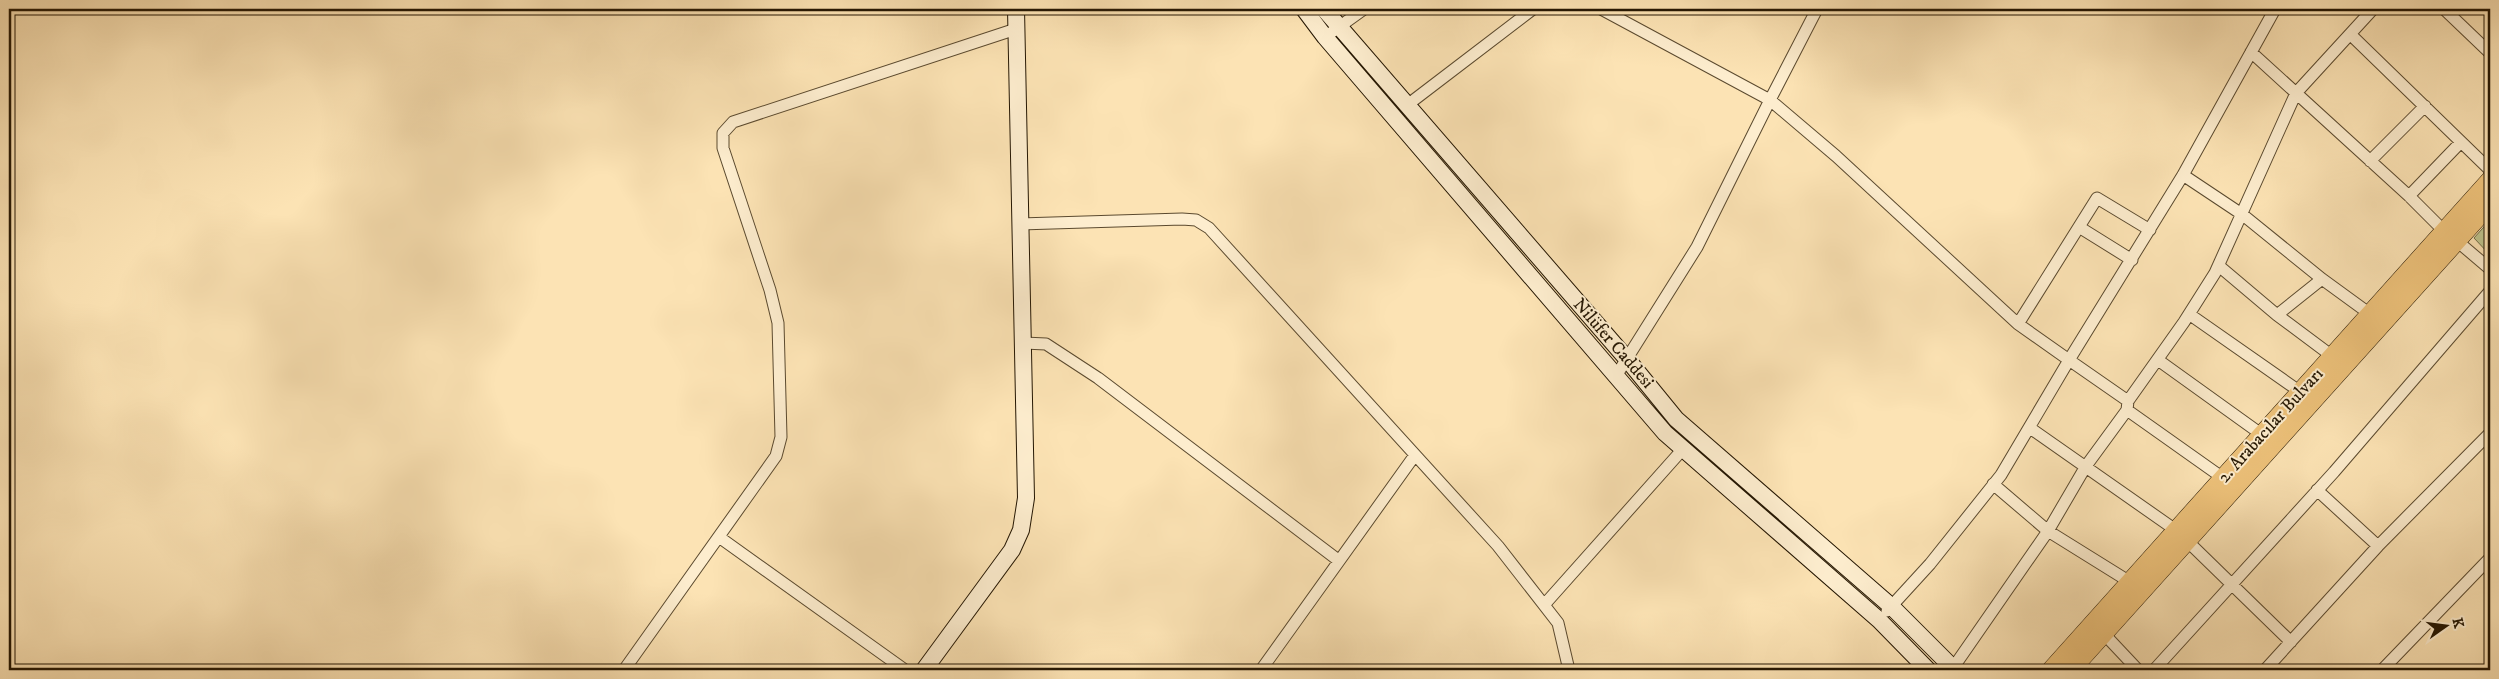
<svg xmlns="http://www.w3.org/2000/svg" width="2499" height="679" viewBox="0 0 2499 679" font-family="'IM FELL DW Pica',serif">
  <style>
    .green { fill: #bfc48d; stroke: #726e48 }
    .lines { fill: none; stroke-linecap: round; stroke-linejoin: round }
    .street-casing { stroke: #5b4a2f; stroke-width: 13 }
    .secondary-casing { stroke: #251703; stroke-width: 18 }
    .primary-casing { stroke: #251703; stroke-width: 19 }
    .street { stroke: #fdedce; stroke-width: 11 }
    .secondary { stroke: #fdedce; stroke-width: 16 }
    .primary { stroke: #eec27a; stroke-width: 18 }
    .labels { text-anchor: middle; stroke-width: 4; stroke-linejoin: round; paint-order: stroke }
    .street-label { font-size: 18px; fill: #251703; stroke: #fdedce }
  </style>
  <rect width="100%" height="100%" fill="#fce3b4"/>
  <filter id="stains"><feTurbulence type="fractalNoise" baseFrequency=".004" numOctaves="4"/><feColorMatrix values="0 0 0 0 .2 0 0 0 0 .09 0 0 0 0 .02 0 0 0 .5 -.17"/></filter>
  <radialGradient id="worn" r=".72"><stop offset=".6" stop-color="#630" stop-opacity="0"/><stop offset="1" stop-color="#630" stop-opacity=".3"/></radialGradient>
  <!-- green -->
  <path class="green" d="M 2490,220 L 2490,255 L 2474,238 Z"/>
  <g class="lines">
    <defs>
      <path id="street" d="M 1601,9 L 1770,100 L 1817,9
        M 2444,9 L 2490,53
        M 2350,34 L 2490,170
        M 1325,37 L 1364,9
        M 2251,52 L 2409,196 L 2444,231
        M 1406,106 L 1533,9
        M 2370,161 L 2425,106
        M 2183,175 L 2243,215 L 2322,279 L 2370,314
        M 2409,196 L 2461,142
        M 1020,224 L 1182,219 L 1196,220 L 1209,228 L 1498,546 L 1558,623 L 1569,670
        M 2079,227 L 2132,260
        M 2457,241 L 2490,269
        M 2219,266 L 2277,315 L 2332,356
        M 2189,314 L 2299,391
        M 2277,315 L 2322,279
        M 2018,324 L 2097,198 L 2150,230
        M 1024,343 L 1046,344 L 1098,378 L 1338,560
        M 2158,360 L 2261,434
        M 1616,376 L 1697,247 L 1770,100 L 1836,156 L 2018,324 L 2069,360 L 2001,475 L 1930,564 L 1887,611
        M 2128,401 L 2184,322 L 2215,273 L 2296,93 L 2373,9
        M 2030,428 L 2177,531 L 2291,642
        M 2223,478 L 2127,410 L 2128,401 L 2069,360 L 2183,175 L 2275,9
        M 1993,484 L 2048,531 L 2130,582
        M 2317,490 L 2378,546
        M 719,537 L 905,670
        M 1544,605 L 1683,449
        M 2106,636 L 2138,670
        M 1953,668 L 2048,531 L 2086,466 L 2127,410
        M 624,670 L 776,456 L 781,437 L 778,323 L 770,290 L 723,148 L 723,133 L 733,122 L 1016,29
        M 1261,670 L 1415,455
        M 2154,670 L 2334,472 L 2490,291
        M 2265,670 L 2378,546 L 2490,433
        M 2382,670 L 2490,558"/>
      <path id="secondary" d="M 1304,9 L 1325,37 L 1665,433 L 1879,620 L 1928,670
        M 1324,9 L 1627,359 L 1676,419 L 1892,607 L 1955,670
        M 924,670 L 1012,550 L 1021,530 L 1026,498 L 1016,9"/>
      <path id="primary" d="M 2051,670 L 2490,180
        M 2071,670 L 2490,204"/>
    </defs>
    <!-- street casing -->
    <use href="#street" class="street-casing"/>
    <!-- secondary casing -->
    <use href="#secondary" class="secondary-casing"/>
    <!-- primary casing -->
    <use href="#primary" class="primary-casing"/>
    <!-- street -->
    <use href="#street" class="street"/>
    <!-- secondary -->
    <use href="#secondary" class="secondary"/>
    <!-- primary -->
    <use href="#primary" class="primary"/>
  </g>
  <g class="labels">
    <!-- street labels -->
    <g class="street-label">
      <text transform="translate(1614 343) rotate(49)" y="6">Nilüfer Caddesi</text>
      <text transform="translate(2270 425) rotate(-48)" y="6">2. Arabacılar Bulvarı</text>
    </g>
  </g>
  <!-- margin -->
  <rect width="2499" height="679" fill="none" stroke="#fce3b4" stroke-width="30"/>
  <rect x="10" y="10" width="2479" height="659" fill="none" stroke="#251703" stroke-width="2.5"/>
  <rect x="15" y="15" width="2469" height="649" fill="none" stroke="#251703"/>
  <!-- north arrow -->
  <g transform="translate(2446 626) rotate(76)" stroke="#fdedce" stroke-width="4" paint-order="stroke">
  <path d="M0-4L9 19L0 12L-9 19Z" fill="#251703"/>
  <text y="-8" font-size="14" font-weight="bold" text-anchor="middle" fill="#251703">K</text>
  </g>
  <rect width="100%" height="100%" filter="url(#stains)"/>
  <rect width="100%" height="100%" fill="url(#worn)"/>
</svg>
